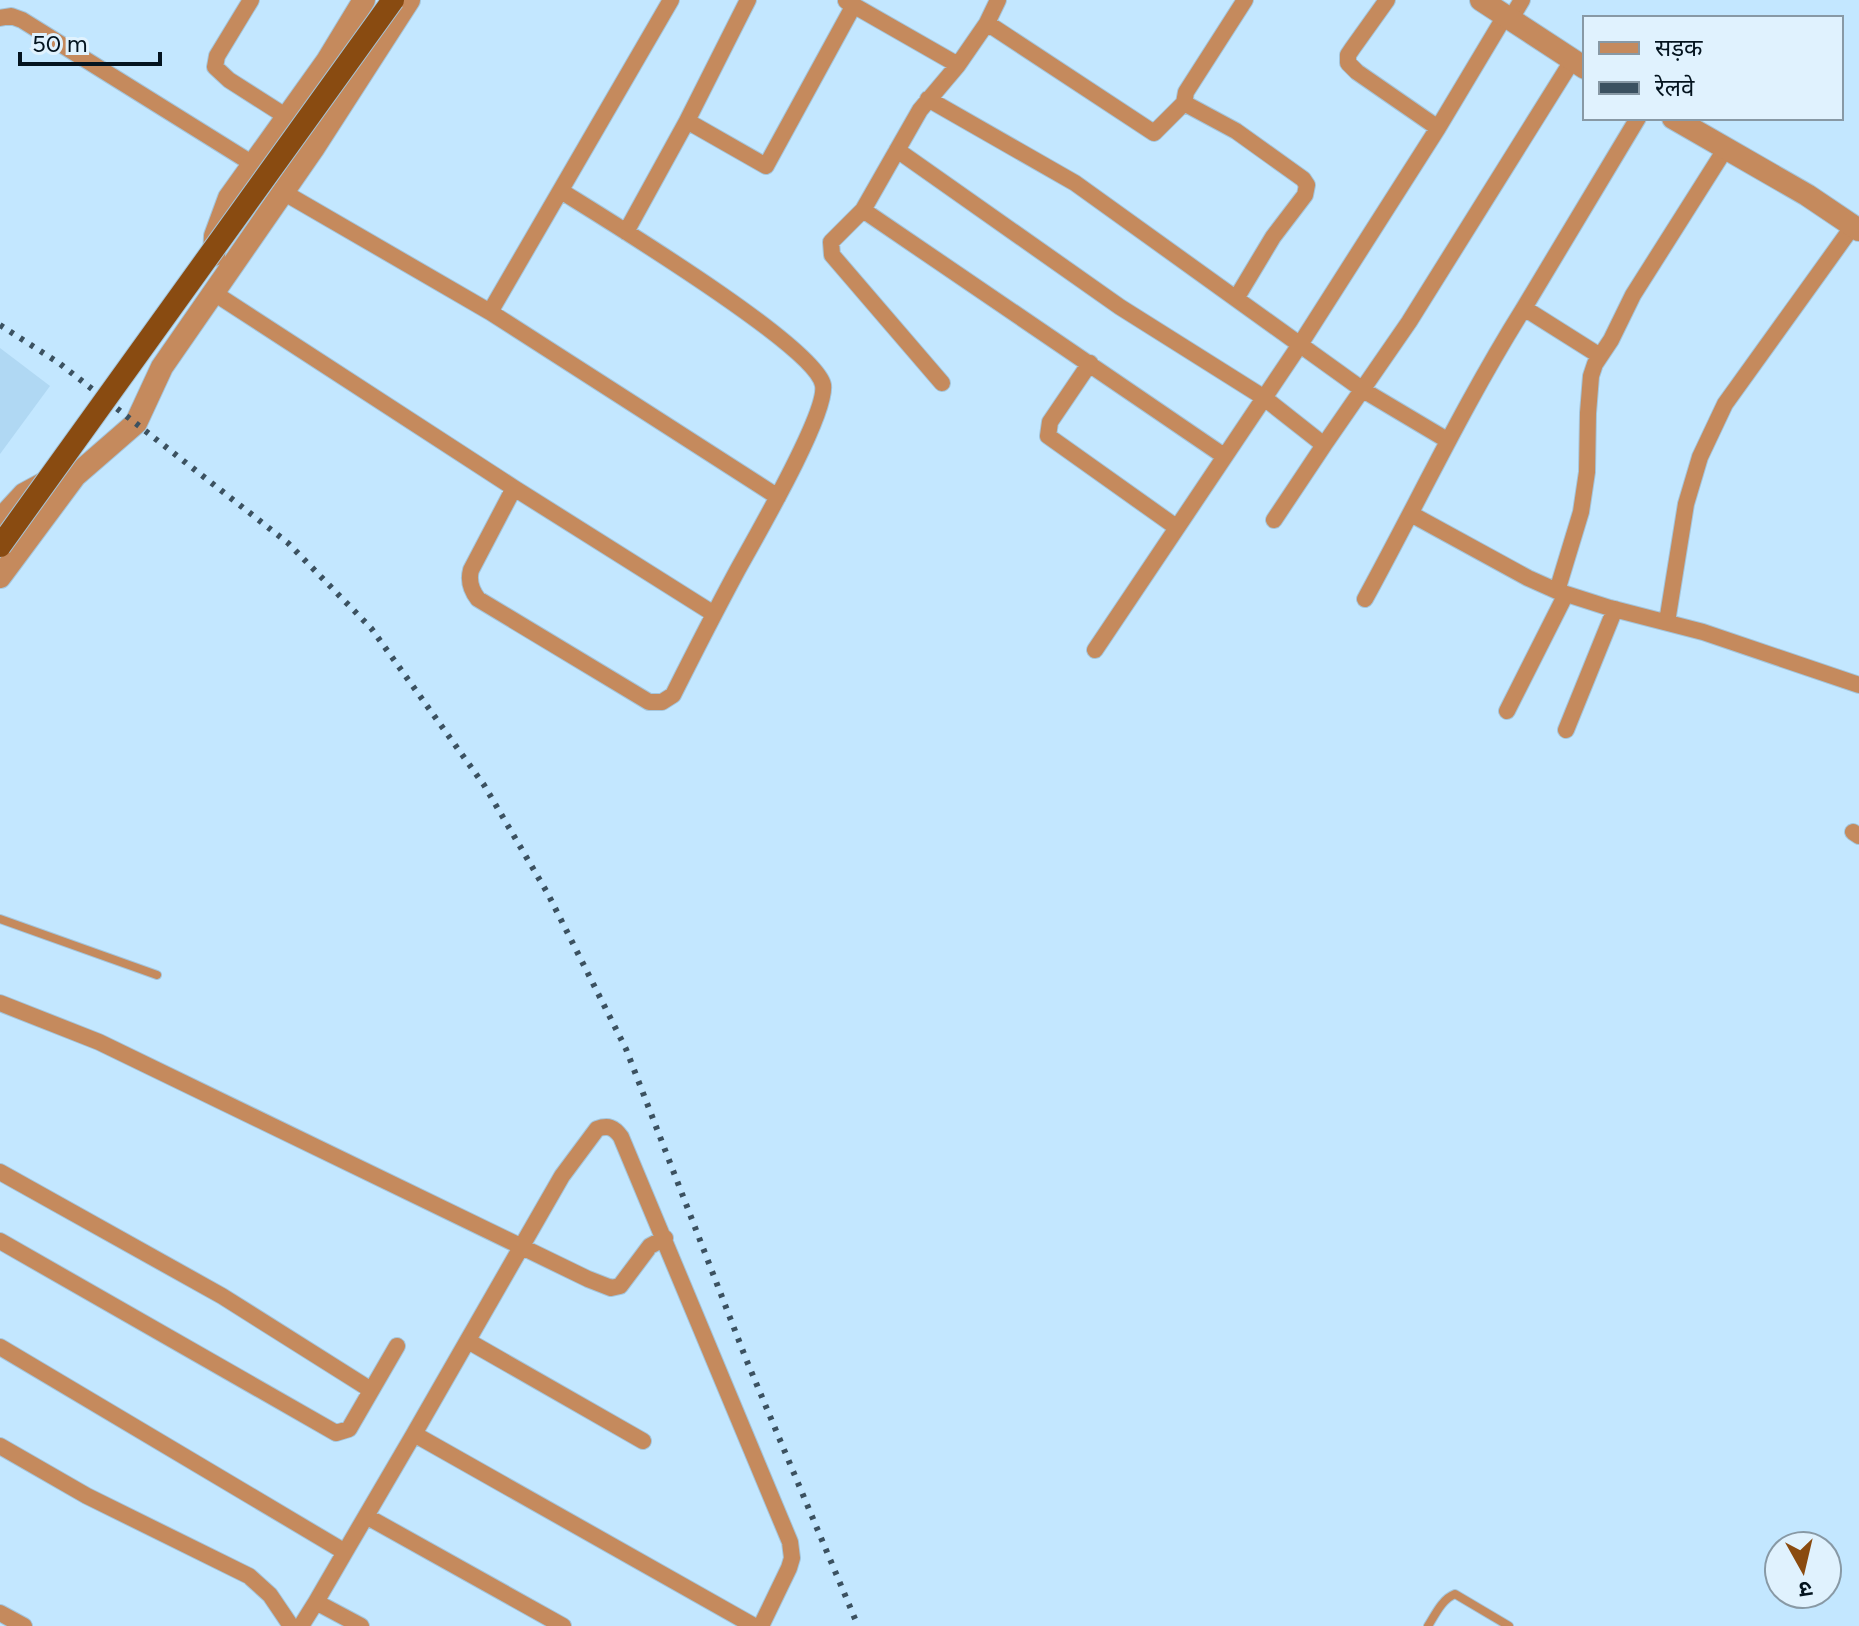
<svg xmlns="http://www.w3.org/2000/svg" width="1859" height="1626" viewBox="0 0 1859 1626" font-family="Figtree,'Noto Sans Devanagari',sans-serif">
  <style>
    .built { fill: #b0d8f3 }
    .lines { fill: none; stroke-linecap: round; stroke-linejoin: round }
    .service-casing { stroke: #a4c5db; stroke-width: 10 }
    .minor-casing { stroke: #a4c5db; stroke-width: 18 }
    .tertiary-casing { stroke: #a4c5db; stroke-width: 24 }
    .service { stroke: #c58a5d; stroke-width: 8 }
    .minor { stroke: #c58a5d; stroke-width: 16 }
    .tertiary { stroke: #c58a5d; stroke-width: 22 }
    .rail { stroke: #3b5160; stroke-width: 6; stroke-dasharray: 4 8; stroke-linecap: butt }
    .primary-bridge-casing { stroke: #a4c5db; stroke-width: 24; stroke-linecap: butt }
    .primary-bridge { stroke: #894b11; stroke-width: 22 }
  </style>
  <rect width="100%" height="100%" fill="#c3e7ff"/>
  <!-- built -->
  <path class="built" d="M 0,348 L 50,386 L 0,454 Z"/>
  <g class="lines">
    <defs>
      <path id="service" d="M 0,919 L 157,975
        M 1428,1626 C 1435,1615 1442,1599 1455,1594 L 1509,1626"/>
      <path id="minor" d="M 251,0 L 217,56 L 215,67 L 229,80 L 287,117
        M 1387,0 L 1352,49 L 1348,55 L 1348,63 L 1357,72 L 1438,128
        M 846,1 L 958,65
        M 0,18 L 11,16 L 22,20 L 253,164
        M 1510,20 L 1522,0
        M 987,23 L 1154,133 L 1184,103 L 1186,92 L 1245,0
        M 928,99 L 1075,183 L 1363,390 L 1447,440
        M 1184,103 L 1236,131 L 1303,179 L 1307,185 L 1305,195 L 1273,237 L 1237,297
        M 687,121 L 766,166 L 854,5
        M 1726,148 L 1633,295 L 1611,340 L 1595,364 L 1591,376 L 1588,413 L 1587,472 L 1581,512 L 1557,591 L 1610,608 L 1703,632 L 1859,685
        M 897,150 L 1120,307 L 1263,397 L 1324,445 L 1274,520
        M 283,192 L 490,312 L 778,497
        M 863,210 L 1224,456
        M 626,232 L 687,121 L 748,0
        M 214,293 L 514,488 L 714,614
        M 490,312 L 671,0
        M 1600,356 L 1524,308 L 1638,118
        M 1090,363 L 1050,422 L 1048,436 L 1176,527
        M 942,383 L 832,255 L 831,242 L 863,210 L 920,110 L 958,65 L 987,23 L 998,0
        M 1324,445 L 1409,322 L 1572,61
        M 514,488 L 471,570 C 468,581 471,590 478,599 L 649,702 L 662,702 L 673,695 C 694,653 715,612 737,571 C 754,540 828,413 823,385 C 815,346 604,218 561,191
        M 1411,514 L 1528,578 L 1557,591
        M 1365,599 C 1418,502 1465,402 1524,308
        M 1667,622 L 1686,504 L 1700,457 L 1725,404 L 1853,226
        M 1095,650 L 1301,343 L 1438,128 L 1505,16
        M 1507,711 L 1566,594
        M 1566,730 L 1615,609
        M 1853,832 L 1859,836
        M 0,1003 L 99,1042 L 588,1279 L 611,1288 L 620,1286 L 650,1246 L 665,1238
        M 0,1172 L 222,1296 L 371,1390
        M 0,1241 L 336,1433 L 349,1429 L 397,1346
        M 468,1341 L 643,1441
        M 0,1347 L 345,1552 L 414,1434 L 754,1626
        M 414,1434 L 562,1176 L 597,1129 C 608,1125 614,1127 621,1137 L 790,1542 L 792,1558 L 789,1568 L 761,1626
        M 0,1446 L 87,1496 L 249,1576 L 270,1595 L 291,1626
        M 366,1516 L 563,1626
        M 316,1602 L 345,1552
        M 0,1613 L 24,1626
        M 301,1626 L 316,1602 L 361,1626"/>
      <path id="tertiary" d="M 1481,0 L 1585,68
        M 1673,118 L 1807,195 L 1859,230
        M 214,255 L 215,236 L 229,198 L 327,61 L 364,0
        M 0,520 L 24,494 L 48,481
        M 0,577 L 75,476 L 136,423 L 162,367 L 313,149 L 409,0"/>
    </defs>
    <!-- service casing -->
    <use href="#service" class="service-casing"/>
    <!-- minor casing -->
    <use href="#minor" class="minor-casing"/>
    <!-- tertiary casing -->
    <use href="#tertiary" class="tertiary-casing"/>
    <!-- service -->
    <use href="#service" class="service"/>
    <!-- minor -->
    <use href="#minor" class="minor"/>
    <!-- tertiary -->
    <use href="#tertiary" class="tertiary"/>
    <!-- rail -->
    <path class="rail" d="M 0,325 L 59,363 L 288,543 L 371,628 L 484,785 L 548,894 L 626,1049 L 746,1359 L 858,1626"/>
    <defs>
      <path id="primary-bridge" d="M 0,546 L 393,0"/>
    </defs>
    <!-- primary-bridge casing -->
    <use href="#primary-bridge" class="primary-bridge-casing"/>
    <!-- primary-bridge -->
    <use href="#primary-bridge" class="primary-bridge"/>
  </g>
  <!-- legend -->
  <rect x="1583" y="16" width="260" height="104" fill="#e0f2fe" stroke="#8899a5" stroke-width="2"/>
  <rect x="1599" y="42" width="40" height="12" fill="#c58a5d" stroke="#8899a5" stroke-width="2"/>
  <text x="1655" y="56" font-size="24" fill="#04141f">सड़क</text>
  <rect x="1599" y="82" width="40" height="12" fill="#3b5160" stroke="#8899a5" stroke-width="2"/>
  <text x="1655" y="96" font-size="24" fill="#04141f">रेलवे</text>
  <!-- north arrow -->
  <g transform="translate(1803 1570) rotate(172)"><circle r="38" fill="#e0f2fe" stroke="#8899a5" stroke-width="2"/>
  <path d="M0-6L14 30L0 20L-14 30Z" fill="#8a4b10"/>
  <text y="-12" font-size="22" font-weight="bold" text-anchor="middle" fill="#04141f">उ</text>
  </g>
  <!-- scale -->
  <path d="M20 52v12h140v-12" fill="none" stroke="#04141f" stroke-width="4"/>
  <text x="32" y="52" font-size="24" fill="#04141f" stroke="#e0f2fe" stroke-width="6" paint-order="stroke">50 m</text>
</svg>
